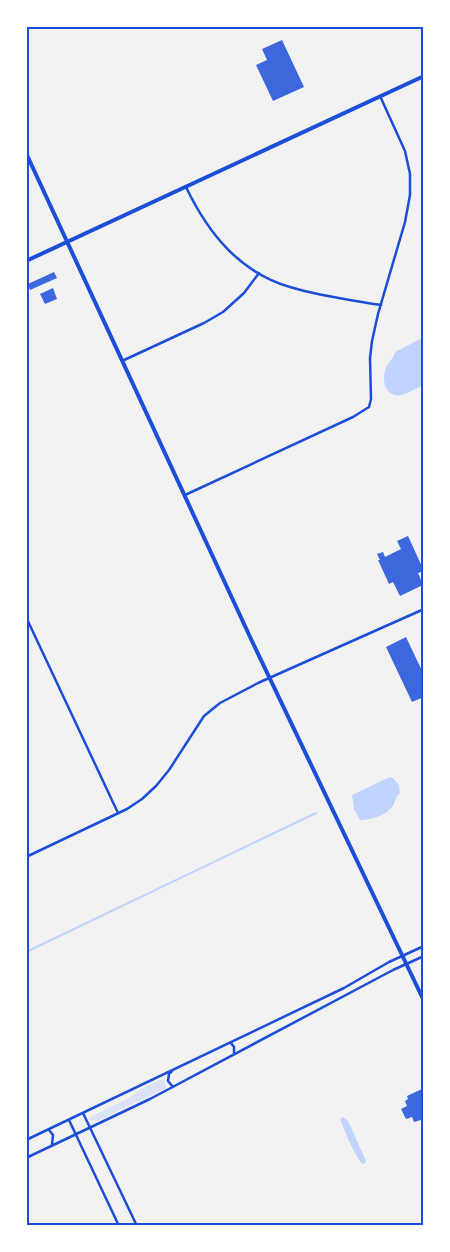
<svg xmlns="http://www.w3.org/2000/svg" width="450" height="1252" viewBox="0 0 450 1252" font-family="'Titillium Web',sans-serif">
  <style>
    .green { fill: #dbe4f7 }
    .water { fill: #bfd3fe }
    .lines { fill: none; stroke-linecap: round; stroke-linejoin: round }
    .stream { stroke: #bfd3fe; stroke-width: 2 }
    .building { fill: #3d67dc }
    .minor { stroke: #1d4ed8; stroke-width: 2.5 }
    .secondary { stroke: #1d4ed8; stroke-width: 4 }
    .neatline { fill: none; stroke: #1d4ed8; stroke-width: 2 }
  </style>
  <rect width="100%" height="100%" fill="#f2f2f2"/>
  <!-- green -->
  <path class="green" d="M 162,1079 L 164,1079 L 166,1088 L 97,1121 L 93,1121 L 89,1119 L 90,1117 L 129,1098 L 141,1089 Z"/>
  <!-- water -->
  <path class="water" d="M 424,337 L 424,385 C 418,388 411,391 405,394 C 388,400 381,385 385,370 C 387,363 393,360 395,352 Z
    M 390,777 L 393,778 L 399,785 L 400,793 C 395,797 396,799 394,804 C 388,815 372,820 360,820 L 354,809 L 352,795 Z
    M 343,1117 L 348,1121 L 366,1161 L 365,1163 L 362,1164 C 352,1150 346,1134 340,1119 Z"/>
  <g class="lines">
    <!-- stream -->
    <path class="stream" d="M 26,952 L 316,813"/>
  </g>
  <!-- building -->
  <path class="building" d="M 282,40 L 304,87 L 273,101 L 256,65 L 267,60 L 262,49 Z
    M 54,272 L 57,278 L 30,290 L 28,284 Z
    M 53,288 L 57,299 L 45,304 L 40,294 Z
    M 408,536 L 424,571 L 418,573 L 423,585 L 400,596 L 393,582 L 389,584 L 378,560 L 380,560 L 377,554 L 383,552 L 385,557 L 401,549 L 397,541 Z
    M 406,637 L 424,675 L 424,697 L 412,702 L 386,647 Z
    M 422,1089 L 424,1091 L 424,1122 L 422,1123 L 421,1120 L 414,1122 L 412,1117 L 406,1119 L 401,1109 L 407,1106 L 405,1101 L 408,1099 L 407,1096 Z"/>
  <g class="lines">
    <!-- minor -->
    <path class="minor" d="M 186,187 C 208,233 239,272 290,287 C 319,296 351,300 381,305
      M 122,361 L 204,323 L 223,312 L 244,293 L 259,273
      M 185,495 L 353,417 L 369,407 L 371,399 L 370,358 L 372,341 L 378,314 L 405,222 L 410,195 L 410,174 L 405,151 L 380,96
      M 26,617 L 118,813
      M 26,857 L 127,809 L 142,799 L 156,786 L 169,770 L 204,716 L 220,703 L 258,683 L 424,609
      M 231,1043 L 234,1047 L 234,1054
      M 172,1071 L 169,1074 L 168,1081 L 173,1087
      M 83,1113 L 137,1226
      M 69,1120 L 119,1226
      M 49,1130 L 53,1135 L 52,1145
      M 26,1140 L 344,988 L 389,962 L 424,946
      M 26,1158 L 150,1099 L 393,970 L 424,956"/>
    <!-- secondary -->
    <path class="secondary" d="M 26,153 L 251,639 L 424,1001
      M 26,261 L 424,76"/>
  </g>
  <!-- border -->
  <rect width="450" height="1252" fill="none" stroke="#ffffff" stroke-width="55"/>
  <rect x="28" y="28" width="394" height="1196" class="neatline"/>
</svg>
